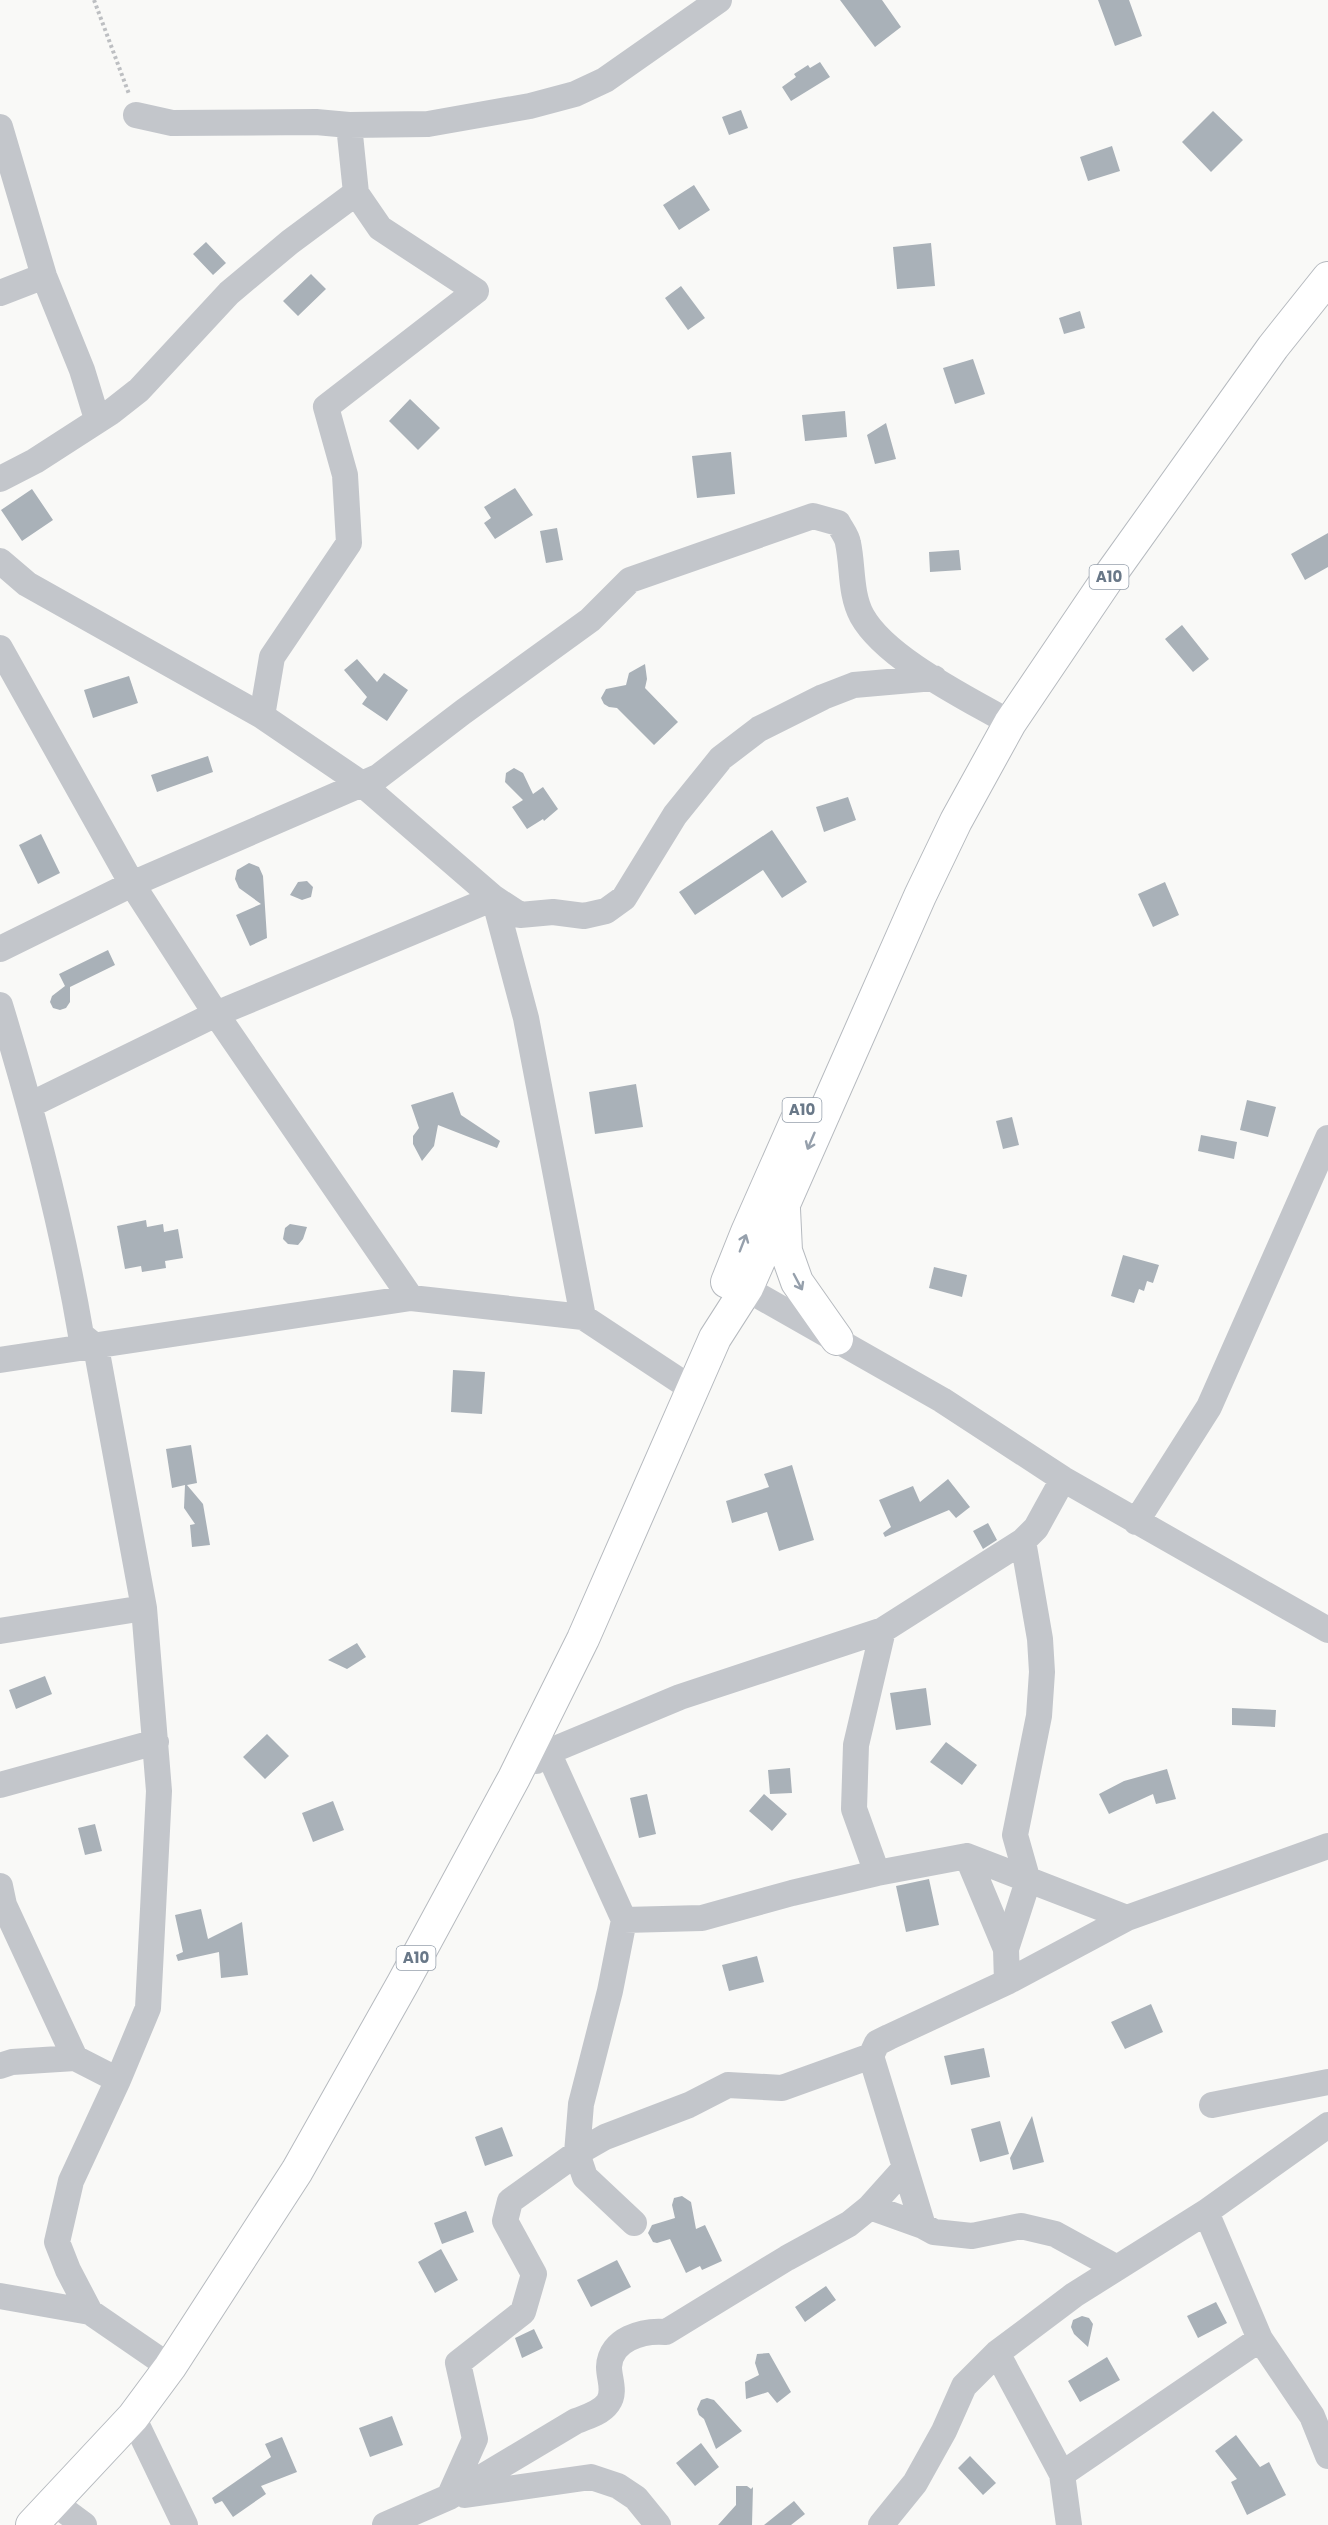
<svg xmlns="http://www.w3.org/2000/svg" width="1328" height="2525" viewBox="0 0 1328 2525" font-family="Poppins,sans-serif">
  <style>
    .building { fill: #a9b1b8 }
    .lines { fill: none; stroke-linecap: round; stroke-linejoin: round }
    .major-casing { stroke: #b6babf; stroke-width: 34 }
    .path { stroke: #bdbfc2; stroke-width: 4; stroke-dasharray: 3 3; stroke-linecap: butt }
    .minor { stroke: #c3c6cb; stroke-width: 26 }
    .major { stroke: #fff; stroke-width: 32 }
    .oneway { stroke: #96a0ac }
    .labels { text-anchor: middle; stroke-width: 6; stroke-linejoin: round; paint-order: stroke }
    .shield { fill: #fff; stroke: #96a0ac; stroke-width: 1.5 }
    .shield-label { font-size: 15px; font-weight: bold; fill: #697888 }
  </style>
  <rect width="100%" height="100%" fill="#f9f9f7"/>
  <!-- building -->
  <path class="building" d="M 840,0 L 882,0 L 901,27 L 875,47 Z
    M 1098,0 L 1129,0 L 1142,36 L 1115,46 Z
    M 820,62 L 830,77 L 791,101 L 782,87 L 796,77 L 794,74 L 808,65 L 810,68 Z
    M 741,110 L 748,128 L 729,135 L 722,117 Z
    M 1213,111 L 1243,140 L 1211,172 L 1182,142 Z
    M 1112,146 L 1120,171 L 1088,181 L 1080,157 Z
    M 694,185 L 710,210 L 679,230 L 663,205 Z
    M 206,242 L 226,263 L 213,275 L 193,254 Z
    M 931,243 L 935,286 L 897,289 L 893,247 Z
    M 311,274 L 326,289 L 298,316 L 283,301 Z
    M 681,286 L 705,318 L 688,330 L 665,298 Z
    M 1080,311 L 1085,328 L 1064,334 L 1059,318 Z
    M 973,359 L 985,394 L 955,404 L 943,368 Z
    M 410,399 L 440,428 L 418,450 L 389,421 Z
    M 845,411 L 847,437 L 805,441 L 802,415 Z
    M 886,423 L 896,459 L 875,464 L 867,435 Z
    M 731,452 L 735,494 L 697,498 L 692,456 Z
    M 515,488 L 533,515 L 495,539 L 484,523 L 491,518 L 484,507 Z
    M 32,489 L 53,520 L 22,541 L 1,510 Z
    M 557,528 L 563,560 L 546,563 L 540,531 Z
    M 1328,533 L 1328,567 L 1305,580 L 1291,554 Z
    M 959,550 L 961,570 L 930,572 L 929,552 Z
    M 1182,625 L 1209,659 L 1193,672 L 1165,639 Z
    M 357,659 L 377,682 L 384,673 L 408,690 L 387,721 L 362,704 L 367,697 L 344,670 Z
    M 645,664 L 647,679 L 645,688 L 678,722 L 654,745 L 617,708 L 609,707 L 604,704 L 601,698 L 606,689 L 626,685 L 629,673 Z
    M 129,676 L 138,703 L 93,718 L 84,690 Z
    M 208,756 L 213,772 L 157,792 L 151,775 Z
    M 514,768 L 523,773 L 533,794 L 543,787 L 558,809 L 544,821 L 543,819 L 527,829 L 512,807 L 523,800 L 505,782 L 506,773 Z
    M 848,797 L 856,820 L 824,832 L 816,807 Z
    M 772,830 L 807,882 L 782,898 L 763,870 L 695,915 L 679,892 Z
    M 41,834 L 60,873 L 38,884 L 19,845 Z
    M 249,863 L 259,867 L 263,876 L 267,938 L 250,946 L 236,915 L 261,904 L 239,888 L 235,879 L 237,870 Z
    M 307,881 L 313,887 L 311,897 L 302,900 L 290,895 L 298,882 Z
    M 1165,882 L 1179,915 L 1153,927 L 1138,894 Z
    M 108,950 L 115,965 L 70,987 L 70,1002 L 66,1008 L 60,1010 L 53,1008 L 50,1002 L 52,996 L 65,986 L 59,974 Z
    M 636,1084 L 643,1127 L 595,1134 L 589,1092 Z
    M 453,1092 L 461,1115 L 500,1141 L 497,1148 L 438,1125 L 434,1146 L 422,1161 L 413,1144 L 413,1136 L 419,1128 L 411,1105 Z
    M 1247,1100 L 1276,1107 L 1268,1137 L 1240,1130 Z
    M 1012,1117 L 1019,1145 L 1003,1149 L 996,1121 Z
    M 1201,1135 L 1237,1142 L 1234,1159 L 1198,1151 Z
    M 146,1220 L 147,1227 L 163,1224 L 164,1232 L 178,1229 L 183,1258 L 165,1261 L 166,1268 L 142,1272 L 141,1266 L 125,1269 L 117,1226 Z
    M 290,1224 L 307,1227 L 303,1239 L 298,1245 L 288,1244 L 283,1239 L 285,1228 Z
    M 1123,1255 L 1159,1265 L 1153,1283 L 1147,1281 L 1144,1291 L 1139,1289 L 1134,1303 L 1111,1296 Z
    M 934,1267 L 967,1275 L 962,1297 L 929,1288 Z
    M 453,1370 L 485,1372 L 482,1414 L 451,1412 Z
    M 191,1445 L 197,1483 L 187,1485 L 203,1504 L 210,1545 L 192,1547 L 190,1525 L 195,1524 L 184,1508 L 185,1485 L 172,1488 L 166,1449 Z
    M 792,1465 L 814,1540 L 779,1551 L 767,1512 L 732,1523 L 726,1501 L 769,1487 L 764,1474 Z
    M 948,1479 L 970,1507 L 956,1518 L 949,1510 L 885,1537 L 883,1533 L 891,1527 L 879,1500 L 913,1486 L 920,1502 Z
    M 988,1523 L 997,1540 L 983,1549 L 973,1531 Z
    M 357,1643 L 366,1657 L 347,1669 L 328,1660 Z
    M 45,1676 L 52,1694 L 16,1709 L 9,1690 Z
    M 926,1688 L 931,1725 L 896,1730 L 890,1693 Z
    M 1232,1708 L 1276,1710 L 1275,1727 L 1232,1725 Z
    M 267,1734 L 289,1756 L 265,1779 L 243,1757 Z
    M 946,1742 L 977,1765 L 962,1785 L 930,1762 Z
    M 790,1768 L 792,1793 L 770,1794 L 768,1770 Z
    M 1167,1769 L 1176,1799 L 1156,1804 L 1153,1794 L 1109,1814 L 1099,1794 L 1124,1781 Z
    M 647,1794 L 656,1834 L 639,1838 L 630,1798 Z
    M 764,1794 L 787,1814 L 772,1831 L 749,1811 Z
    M 333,1801 L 344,1830 L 313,1842 L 302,1813 Z
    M 95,1824 L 102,1851 L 85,1855 L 78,1828 Z
    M 929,1879 L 939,1925 L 906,1932 L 896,1886 Z
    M 201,1909 L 208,1939 L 242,1922 L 248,1975 L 221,1978 L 219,1952 L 178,1961 L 176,1955 L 183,1952 L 175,1915 Z
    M 757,1956 L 764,1982 L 729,1991 L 722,1965 Z
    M 1151,2004 L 1163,2032 L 1125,2049 L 1111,2022 Z
    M 984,2048 L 990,2077 L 951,2085 L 944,2056 Z
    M 1032,2116 L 1044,2162 L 1013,2170 L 1010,2158 Z
    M 1000,2121 L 1009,2154 L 980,2162 L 971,2129 Z
    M 502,2127 L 513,2156 L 485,2166 L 475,2137 Z
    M 682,2196 L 691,2202 L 696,2229 L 705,2225 L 722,2261 L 702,2270 L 700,2266 L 686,2273 L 670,2239 L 657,2243 L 653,2242 L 648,2233 L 652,2225 L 675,2218 L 672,2205 L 674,2198 Z
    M 466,2211 L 474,2232 L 442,2244 L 434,2223 Z
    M 441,2249 L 458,2280 L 435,2293 L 418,2262 Z
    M 617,2260 L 631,2287 L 591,2307 L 577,2280 Z
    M 826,2286 L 836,2300 L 805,2322 L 795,2307 Z
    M 1216,2302 L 1227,2323 L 1198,2338 L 1187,2316 Z
    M 1082,2316 L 1089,2318 L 1093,2324 L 1088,2347 L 1074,2334 L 1071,2327 L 1073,2320 Z
    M 534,2329 L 543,2348 L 522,2358 L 515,2338 Z
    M 769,2353 L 791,2392 L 777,2403 L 768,2392 L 746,2399 L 745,2382 L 759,2375 L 755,2363 L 757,2354 Z
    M 1107,2357 L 1120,2380 L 1080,2402 L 1068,2381 Z
    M 707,2398 L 714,2400 L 742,2431 L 716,2449 L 704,2419 L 699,2415 L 697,2409 L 701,2400 Z
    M 392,2416 L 403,2445 L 370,2457 L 359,2428 Z
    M 1236,2435 L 1260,2467 L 1269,2462 L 1286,2495 L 1247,2515 L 1231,2482 L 1237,2479 L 1215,2451 Z
    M 282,2437 L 297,2472 L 261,2486 L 266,2494 L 233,2517 L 222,2501 L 215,2504 L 212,2498 L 271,2457 L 265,2444 Z
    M 701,2443 L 719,2467 L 695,2486 L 676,2463 Z
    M 970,2456 L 996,2483 L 983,2495 L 958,2468 Z
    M 736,2486 L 747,2486 L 751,2489 L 753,2487 L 752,2525 L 718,2525 L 736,2505 Z
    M 794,2501 L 805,2514 L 791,2525 L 764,2525 Z"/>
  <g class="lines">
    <defs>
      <path id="major" d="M 784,1209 L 786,1251 L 797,1282 L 837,1339
        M 727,1282 L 747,1232 L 796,1121
        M 32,2525 L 133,2417 L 170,2367 L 297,2171 L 403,1983 L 514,1778 L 583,1639 L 715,1338 L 747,1288 L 920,896 L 956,821 L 1010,723 L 1108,578 L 1273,347 L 1328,278"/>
    </defs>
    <!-- major casing -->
    <use href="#major" class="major-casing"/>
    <!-- path -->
    <path class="path" d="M 94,0 L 129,94"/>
    <!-- minor -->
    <path class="minor" d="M 136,115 L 172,123 L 316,122 L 349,125 L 356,193 L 380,228 L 476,291 L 326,407 L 345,475 L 349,543 L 272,657 L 262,716
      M 349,125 L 428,124 L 530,106 L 575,94 L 605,80 L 719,0
      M 0,127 L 44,276 L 82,370 L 97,419
      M 0,293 L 44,276
      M 0,479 L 35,461 L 111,412 L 139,390 L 229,293 L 290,242 L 356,193
      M 0,561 L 27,584 L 262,716 L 362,784 L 494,898 L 526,1018 L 583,1317 L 692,1389
      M 0,648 L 132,884 L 216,1014 L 411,1298
      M 0,949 L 132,884 L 378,777 L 463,712 L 590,620 L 630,580 L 813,516 L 838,523 C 841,529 847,536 848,543 C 853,566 850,594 862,616 C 886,659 967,698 1010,723
      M 0,1005 C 33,1113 62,1223 81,1335 L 96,1347 L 144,1608 L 159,1791 L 148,2008 L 118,2080 L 71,2181 L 57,2242 L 68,2270 L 90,2312 L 170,2367
      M 30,1105 L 216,1014 L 494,898 L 520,915 L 553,912 L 584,916 L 606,911 L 624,898 L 675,815 L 721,758 L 759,729 L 823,697 L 854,685 L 934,678
      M 731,1280 L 942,1400 L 1063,1479 L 1328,1630
      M 0,1360 L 411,1298 L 583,1317
      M 1136,1522 L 1209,1407 L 1328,1138
      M 1023,1541 L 1040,1639 L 1042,1672 L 1039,1716 L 1015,1835 L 1028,1881 L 1006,1949 L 1007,1982 L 889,2037 L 877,2043 L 871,2056 L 923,2226 L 934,2232 L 972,2236 L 1021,2226 L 1055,2234 L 1117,2268
      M 0,1631 L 144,1608
      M 548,1752 L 624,1920 L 702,1918 L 792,1893 L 877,1873 L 854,1809 L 856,1745 L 883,1630
      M 536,1761 L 548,1752 L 680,1697 L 883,1630 L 1023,1541 L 1036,1528 L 1063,1479
      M 0,1785 L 156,1742
      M 967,1856 L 1006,1949
      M 877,1873 L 967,1856 L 1127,1918 L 1328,1846
      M 0,1886 L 4,1905 L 75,2058
      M 624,1920 L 610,1991 L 581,2104 L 577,2153 L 585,2177 L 634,2223
      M 1007,1982 L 1127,1918
      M 0,2066 L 12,2062 L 75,2058 L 118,2080
      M 1212,2105 L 1328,2082
      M 870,2207 L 923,2226
      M 1206,2212 L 1260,2339 L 1312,2416 L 1328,2456
      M 0,2296 L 90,2312
      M 997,2353 L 1062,2474 L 1069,2525
      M 133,2417 L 185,2525
      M 1062,2474 L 1260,2339
      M 465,2495 L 591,2477 L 618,2486 L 636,2498 L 658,2525
      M 449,2497 L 475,2439 L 458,2363 L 523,2312 L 534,2274 L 505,2221 L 510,2201 L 577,2153 L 605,2137 L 689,2105 L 728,2085 L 782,2088 L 871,2056
      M 53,2502 L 84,2525
      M 385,2525 L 449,2497 L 576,2421 C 587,2417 601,2413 608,2403 C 616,2392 609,2379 609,2367 C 610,2339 643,2330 666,2332 L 787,2258 L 849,2224 L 870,2207 L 905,2168
      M 881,2525 L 915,2483 L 944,2431 L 964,2386 L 997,2353 L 1074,2295 L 1206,2212 L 1328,2125"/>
    <!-- major -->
    <use href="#major" class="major"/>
  </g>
  <!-- one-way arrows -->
  <defs><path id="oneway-shaft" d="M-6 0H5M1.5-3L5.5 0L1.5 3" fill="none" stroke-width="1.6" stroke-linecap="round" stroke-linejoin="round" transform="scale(1.5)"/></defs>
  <g class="oneway">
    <use href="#oneway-shaft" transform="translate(811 1141) rotate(113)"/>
    <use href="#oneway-shaft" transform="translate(743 1243) rotate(-69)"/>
    <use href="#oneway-shaft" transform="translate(798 1282) rotate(62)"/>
  </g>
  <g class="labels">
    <!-- shield labels -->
    <g class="shield">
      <rect x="1089.5" y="565" width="39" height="24" rx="4.5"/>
      <rect x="782.5" y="1098" width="39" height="24" rx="4.5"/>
      <rect x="396.5" y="1946" width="39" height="24" rx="4.5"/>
    </g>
    <g class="shield-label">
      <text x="1109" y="582">A10</text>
      <text x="802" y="1115">A10</text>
      <text x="416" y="1963">A10</text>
    </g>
  </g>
</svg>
